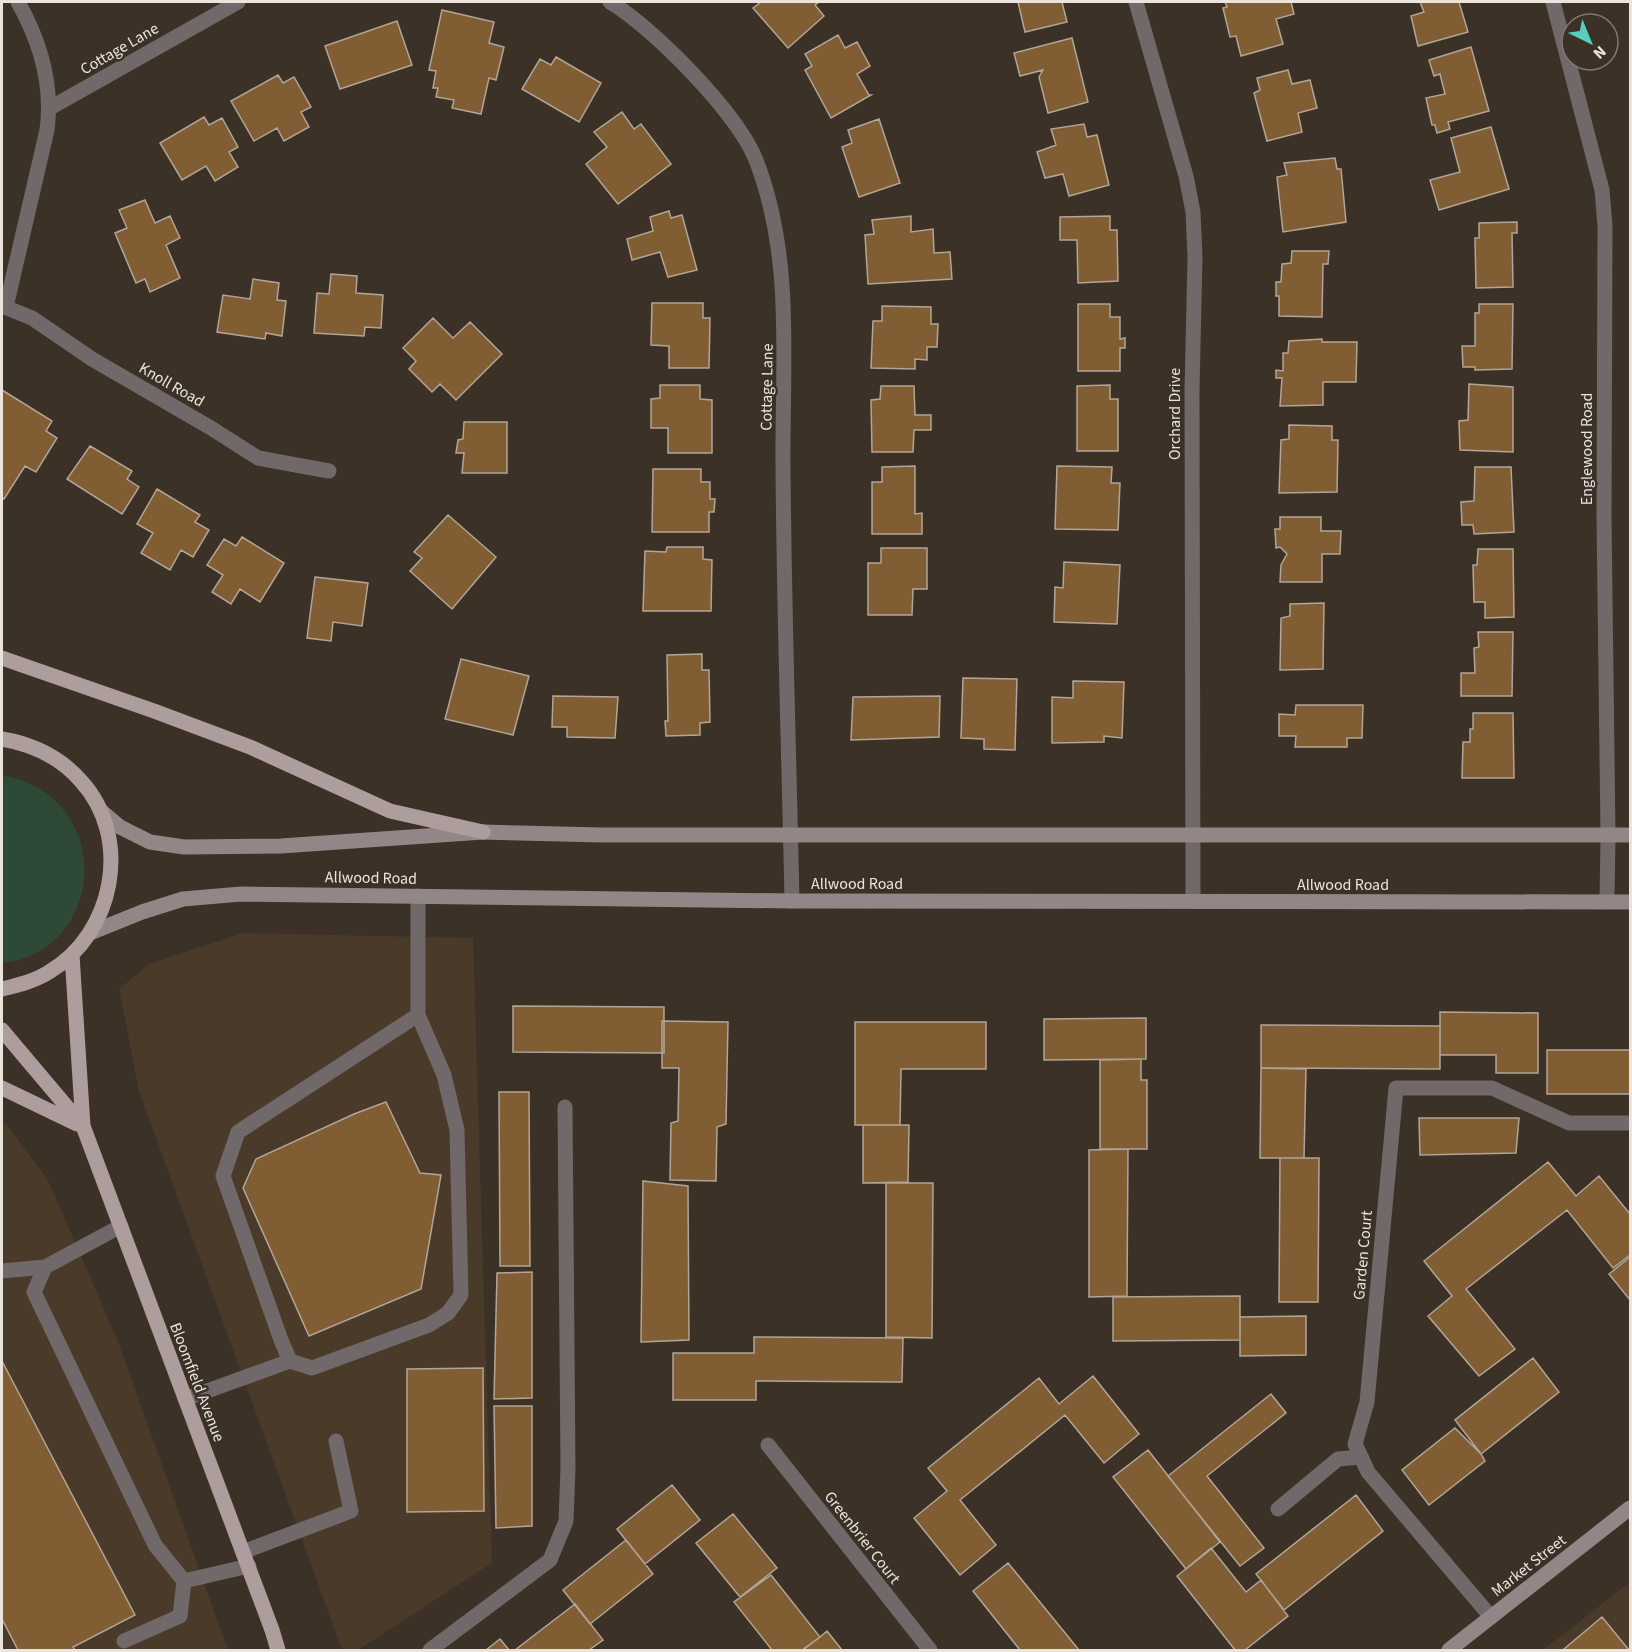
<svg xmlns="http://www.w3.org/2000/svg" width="1632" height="1652" viewBox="0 0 1632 1652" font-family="'Source Sans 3',sans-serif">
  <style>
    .built { fill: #493a2a }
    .green { fill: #2e4a37 }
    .building { fill: #815d33; stroke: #b2a598; stroke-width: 1.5 }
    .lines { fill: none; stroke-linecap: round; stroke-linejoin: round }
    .lane { stroke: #716869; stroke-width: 15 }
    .street { stroke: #716869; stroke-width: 15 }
    .secondary { stroke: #938687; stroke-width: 15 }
    .primary { stroke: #ae9d9d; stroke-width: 15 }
    .labels { text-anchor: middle; stroke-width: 5; stroke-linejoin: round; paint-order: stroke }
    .street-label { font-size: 16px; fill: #ebe4dd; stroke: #3b3126 }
  </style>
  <rect width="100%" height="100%" fill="#3b3126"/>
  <!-- built -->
  <path class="built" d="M 243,933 L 473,938 L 492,1563 L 358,1650 L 342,1650 L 139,1091 L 119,989 L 149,964 Z
    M 2,1123 L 7,1125 L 48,1180 L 119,1344 L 228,1650 L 2,1650 Z
    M 1630,1582 L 1630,1650 L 1543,1650 Z"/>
  <!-- green -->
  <path class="green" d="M 2,776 C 20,777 37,786 51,797 C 113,850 84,956 2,963 Z"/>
  <!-- building -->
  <path class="building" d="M 761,2 L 819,2 L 815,5 L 824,16 L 788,48 L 753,8 Z
    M 1018,2 L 1062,2 L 1067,22 L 1025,32 Z
    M 1225,2 L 1291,2 L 1294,14 L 1276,19 L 1283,44 L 1241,56 L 1236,36 L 1230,37 L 1223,8 L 1227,7 Z
    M 1420,2 L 1459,2 L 1468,32 L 1418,46 L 1411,16 L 1424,12 Z
    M 442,10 L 494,22 L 489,43 L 504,47 L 496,80 L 489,78 L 481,114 L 452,108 L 454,100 L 436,97 L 438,88 L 433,88 L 436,71 L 429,70 Z
    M 397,21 L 412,65 L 340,89 L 325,46 Z
    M 838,35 L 845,48 L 857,42 L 870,66 L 857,74 L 869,95 L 871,95 L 831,118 L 805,70 L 812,66 L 805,54 Z
    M 1072,38 L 1088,102 L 1048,113 L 1039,77 L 1043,70 L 1020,76 L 1014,53 Z
    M 1471,47 L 1489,111 L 1448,122 L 1450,129 L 1437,133 L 1435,125 L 1432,125 L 1426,98 L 1445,94 L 1440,74 L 1434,76 L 1429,60 Z
    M 556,57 L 601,83 L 579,122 L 522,89 L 540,59 L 551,65 Z
    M 1288,70 L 1292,84 L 1310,80 L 1317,108 L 1298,113 L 1302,132 L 1267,141 L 1254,93 L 1260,90 L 1257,78 Z
    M 278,75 L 283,83 L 294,77 L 311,107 L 301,112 L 309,127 L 284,141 L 277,128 L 254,141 L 231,101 Z
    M 622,112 L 634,129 L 641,124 L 671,164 L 618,204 L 586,164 L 607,147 L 594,132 Z
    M 204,117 L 209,125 L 222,118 L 238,147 L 229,152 L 238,167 L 215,181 L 206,166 L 182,180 L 160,143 Z
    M 879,119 L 900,183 L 859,197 L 842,147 L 852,143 L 848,130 Z
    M 1084,124 L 1087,137 L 1097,135 L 1109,185 L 1069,196 L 1063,174 L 1045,178 L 1037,152 L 1056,145 L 1051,129 Z
    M 1491,127 L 1509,189 L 1439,210 L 1430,180 L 1460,172 L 1451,138 Z
    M 1335,158 L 1337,169 L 1341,169 L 1346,222 L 1283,232 L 1277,177 L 1287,175 L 1284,163 Z
    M 145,200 L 155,223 L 170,216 L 180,238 L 166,245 L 180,278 L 150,292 L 145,279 L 136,283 L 115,233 L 127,228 L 119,210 Z
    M 669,211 L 671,218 L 682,215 L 697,270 L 668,277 L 660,252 L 632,260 L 627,239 L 653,231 L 650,217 Z
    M 911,216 L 911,232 L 933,229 L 934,253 L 950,252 L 952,279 L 868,284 L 865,235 L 874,234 L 872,220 Z
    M 1110,216 L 1110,230 L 1117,230 L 1118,281 L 1078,283 L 1077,240 L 1060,240 L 1060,217 Z
    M 1517,222 L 1517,233 L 1512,233 L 1513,287 L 1476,288 L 1475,238 L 1479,238 L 1479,223 Z
    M 1292,251 L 1329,251 L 1328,264 L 1323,264 L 1322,317 L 1279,316 L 1279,296 L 1276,296 L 1276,282 L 1281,282 L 1282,264 L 1291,263 Z
    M 331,274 L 357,276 L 356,293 L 383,295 L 381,328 L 365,327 L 364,336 L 314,333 L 317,293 L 329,294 Z
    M 253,279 L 279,283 L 277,300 L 286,301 L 282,336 L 266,333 L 265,339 L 217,332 L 223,295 L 250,299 Z
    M 652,303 L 703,303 L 703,318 L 710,318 L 709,368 L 669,368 L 669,346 L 651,345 Z
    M 1078,304 L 1110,304 L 1110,317 L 1120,317 L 1120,339 L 1125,338 L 1125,348 L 1120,348 L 1120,371 L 1078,371 Z
    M 1479,304 L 1513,304 L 1512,369 L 1475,370 L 1475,367 L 1463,367 L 1462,346 L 1475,346 L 1475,313 L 1479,313 Z
    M 882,306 L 931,307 L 931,324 L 938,324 L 937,347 L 927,347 L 927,360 L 915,359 L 915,369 L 871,368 L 873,321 L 882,321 Z
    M 433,318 L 453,338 L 470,322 L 502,354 L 456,400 L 440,384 L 432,392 L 409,369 L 416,361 L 403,348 Z
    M 1322,339 L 1322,342 L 1357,342 L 1356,382 L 1323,382 L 1323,405 L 1280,406 L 1282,378 L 1276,378 L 1276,370 L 1283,371 L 1283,353 L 1288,353 L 1289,341 Z
    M 1469,384 L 1513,387 L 1513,452 L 1460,450 L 1459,421 L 1468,420 Z
    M 660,385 L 700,385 L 700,399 L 712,400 L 712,453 L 668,453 L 668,428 L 651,428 L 651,399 L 660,398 Z
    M 1110,385 L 1110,399 L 1118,399 L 1118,451 L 1077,451 L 1077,386 Z
    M 881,386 L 914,386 L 915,415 L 931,415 L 931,430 L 914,430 L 913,452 L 872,452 L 871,400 L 880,399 Z
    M 2,390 L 52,421 L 46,431 L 57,438 L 36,472 L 25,466 L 4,499 L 2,497 Z
    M 464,422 L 507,422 L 507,473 L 462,473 L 464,453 L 456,453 L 458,440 L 463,439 Z
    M 1289,425 L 1332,426 L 1332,440 L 1338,440 L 1337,492 L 1279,493 L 1281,440 L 1289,439 Z
    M 90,446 L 132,471 L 127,479 L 139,487 L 122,514 L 67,479 Z
    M 915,466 L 915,514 L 922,513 L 922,534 L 872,534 L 872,482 L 882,482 L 882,467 Z
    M 1057,466 L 1112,467 L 1111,483 L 1120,483 L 1118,530 L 1055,529 Z
    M 1475,467 L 1511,467 L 1514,532 L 1474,534 L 1473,525 L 1462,525 L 1461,502 L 1474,501 Z
    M 653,469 L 701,469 L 701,482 L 710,482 L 710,499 L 715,499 L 714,512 L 709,512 L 709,532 L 652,532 Z
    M 157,489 L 200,515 L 195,522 L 209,530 L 193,557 L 181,550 L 170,570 L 141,553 L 153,533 L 137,524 Z
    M 448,515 L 496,557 L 452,609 L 410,571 L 422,558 L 414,552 Z
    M 1280,517 L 1321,517 L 1321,531 L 1341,531 L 1340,554 L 1322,554 L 1322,582 L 1280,582 L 1281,565 L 1287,554 L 1280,547 L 1276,548 L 1275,529 L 1280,529 Z
    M 242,537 L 284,563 L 260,602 L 240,589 L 231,604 L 212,592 L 223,575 L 207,565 L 224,539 L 236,546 Z
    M 667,547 L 703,547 L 703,559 L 712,560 L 711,611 L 643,611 L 645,551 L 666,552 Z
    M 881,548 L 927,548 L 927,589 L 913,589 L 912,615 L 868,615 L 868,563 L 881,563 Z
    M 1478,549 L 1513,549 L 1514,617 L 1485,618 L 1485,602 L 1474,602 L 1473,565 L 1477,565 Z
    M 1064,562 L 1120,565 L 1117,624 L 1054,622 L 1055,587 L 1063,588 Z
    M 315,577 L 368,583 L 362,626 L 333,622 L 331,641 L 307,638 Z
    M 1324,603 L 1323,669 L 1280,670 L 1281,618 L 1290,616 L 1290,604 Z
    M 1478,632 L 1513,632 L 1512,696 L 1461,696 L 1461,673 L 1475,673 L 1474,648 L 1479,647 Z
    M 702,654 L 702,670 L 709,670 L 710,722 L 700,723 L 700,735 L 666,736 L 665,721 L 668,721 L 667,655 Z
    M 461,659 L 529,676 L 513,735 L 445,719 Z
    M 963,678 L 1017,679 L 1015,750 L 984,749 L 984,739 L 961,738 Z
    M 1073,681 L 1124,682 L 1122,738 L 1104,736 L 1104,742 L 1052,743 L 1052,697 L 1073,698 Z
    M 553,696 L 618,697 L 615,738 L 567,737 L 567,727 L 552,727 Z
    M 940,696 L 939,737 L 851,740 L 853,697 Z
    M 1296,705 L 1363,705 L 1362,738 L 1347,738 L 1347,747 L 1295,747 L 1296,736 L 1279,736 L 1279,714 L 1295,715 Z
    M 1473,713 L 1513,713 L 1514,778 L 1462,778 L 1463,742 L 1470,742 L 1470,729 L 1473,729 Z
    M 513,1006 L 664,1007 L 664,1053 L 513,1052 Z
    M 1440,1012 L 1538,1013 L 1538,1073 L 1496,1073 L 1496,1055 L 1440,1055 Z
    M 1146,1018 L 1146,1059 L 1044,1060 L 1044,1019 Z
    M 662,1021 L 728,1022 L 726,1124 L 717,1127 L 716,1181 L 670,1180 L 671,1123 L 678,1121 L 679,1068 L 662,1068 Z
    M 855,1022 L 986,1022 L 986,1069 L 901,1069 L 900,1125 L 855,1125 Z
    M 1261,1025 L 1440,1026 L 1440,1069 L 1261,1068 Z
    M 1547,1050 L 1630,1050 L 1630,1094 L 1547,1094 Z
    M 1141,1059 L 1141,1080 L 1147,1080 L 1147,1149 L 1100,1149 L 1100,1060 Z
    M 1261,1068 L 1306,1069 L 1304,1158 L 1260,1158 Z
    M 499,1092 L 529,1092 L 530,1266 L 500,1266 Z
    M 386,1102 L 420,1173 L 441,1175 L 421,1289 L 309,1336 L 243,1188 L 256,1159 L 354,1114 Z
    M 1419,1118 L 1519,1118 L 1516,1153 L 1420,1155 Z
    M 863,1125 L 909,1125 L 908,1182 L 863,1183 Z
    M 1128,1149 L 1127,1296 L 1089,1297 L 1089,1150 Z
    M 1280,1158 L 1319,1158 L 1318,1302 L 1279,1302 Z
    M 1548,1162 L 1576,1196 L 1599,1176 L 1630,1214 L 1630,1255 L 1613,1268 L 1567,1210 L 1466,1289 L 1515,1349 L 1479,1376 L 1428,1316 L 1452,1296 L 1424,1261 Z
    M 643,1181 L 688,1186 L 689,1340 L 641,1342 Z
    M 886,1183 L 933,1183 L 932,1338 L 886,1337 Z
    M 1630,1257 L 1630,1300 L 1609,1274 Z
    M 532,1272 L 532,1398 L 494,1399 L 497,1273 Z
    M 1240,1296 L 1240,1340 L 1113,1341 L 1113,1297 Z
    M 1306,1316 L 1306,1355 L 1240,1356 L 1240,1317 Z
    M 754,1337 L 903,1338 L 902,1382 L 756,1381 L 756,1400 L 673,1400 L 673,1353 L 754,1353 Z
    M 1533,1358 L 1559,1392 L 1481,1454 L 1455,1420 Z
    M 2,1361 L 135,1615 L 73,1647 L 75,1650 L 18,1650 L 2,1619 Z
    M 483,1368 L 484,1511 L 407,1512 L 407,1369 Z
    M 1093,1376 L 1139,1434 L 1104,1463 L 1065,1415 L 960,1500 L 996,1545 L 960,1575 L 914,1518 L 947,1491 L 928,1468 L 1039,1378 L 1059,1404 Z
    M 1271,1394 L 1286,1413 L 1207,1476 L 1264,1548 L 1240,1566 L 1168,1476 Z
    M 494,1406 L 532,1406 L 532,1526 L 496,1528 Z
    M 1455,1428 L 1481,1454 L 1485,1461 L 1429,1505 L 1402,1470 Z
    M 1148,1450 L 1220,1542 L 1186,1569 L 1113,1477 Z
    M 672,1485 L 700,1520 L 645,1564 L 617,1529 Z
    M 1356,1495 L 1383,1531 L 1284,1610 L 1256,1574 Z
    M 733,1514 L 777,1568 L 740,1597 L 696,1543 Z
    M 626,1540 L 653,1574 L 590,1624 L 563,1590 Z
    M 1211,1548 L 1246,1592 L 1261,1580 L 1288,1616 L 1245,1650 L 1235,1650 L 1177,1576 Z
    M 1008,1563 L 1079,1650 L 1020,1650 L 973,1591 Z
    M 771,1575 L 820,1637 L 802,1650 L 772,1650 L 734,1602 Z
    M 575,1604 L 603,1640 L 589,1650 L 515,1650 Z
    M 1602,1617 L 1629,1650 L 1565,1650 L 1564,1649 Z
    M 827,1631 L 842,1650 L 803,1650 L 820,1637 Z
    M 500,1639 L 509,1650 L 486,1650 Z"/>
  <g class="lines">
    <!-- lane -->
    <path class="lane" d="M 418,1015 L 444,1075 L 457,1130 L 461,1295 L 448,1313 L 429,1325 L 312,1368 L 290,1361 L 281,1340 L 223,1176 L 238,1132 L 418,1015 L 418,896
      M 121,1226 L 45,1267 L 34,1292 L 155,1545 L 184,1581 L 249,1566
      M 2,1271 L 45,1267
      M 185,1399 L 290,1361
      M 1278,1509 L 1338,1459 L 1361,1457
      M 243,1552 L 351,1511 L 336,1441
      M 124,1641 L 180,1616 L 184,1581
      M 430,1650 L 550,1560 L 566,1521 L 568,1468 L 565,1107"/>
    <!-- street -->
    <path class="street" d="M 610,2 C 654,28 737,113 756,160 C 794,258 782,363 783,466 C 784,611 789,756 792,901
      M 1136,2 L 1186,176 L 1193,212 L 1195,257 L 1192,391 L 1193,901
      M 1553,2 L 1602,190 L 1605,226 L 1604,518 L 1608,835 L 1607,902
      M 50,108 L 238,2
      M 2,306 L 32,318 L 92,359 L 211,428 L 258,458 L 329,471
      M 6,307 L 47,130 C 53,85 40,41 18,2
      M 768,1445 L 930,1650
      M 1491,1617 L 1368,1472 L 1355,1444 L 1367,1402 L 1396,1088 L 1492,1088 L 1569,1123 L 1630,1123"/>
    <!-- secondary -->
    <path class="secondary" d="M 101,811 L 120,827 L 150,842 L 184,847 L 281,846 L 483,832 L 602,835 L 1630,835
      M 90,933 L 142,912 L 183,899 L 241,894 L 792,901 L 1630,902
      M 1449,1650 L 1630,1508"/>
    <!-- primary -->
    <path class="primary" d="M 2,658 L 154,711 L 250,747 L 390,811 L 483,832
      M 2,739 C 32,744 60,757 81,781 C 133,838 114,934 49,972 C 35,981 18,985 2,989
      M 72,955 L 83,1126 L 272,1630 L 278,1650
      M 2,1030 L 83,1126
      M 2,1088 L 77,1124"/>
  </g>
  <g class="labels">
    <!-- street labels -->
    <g class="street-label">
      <text transform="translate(119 48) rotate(-30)" y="6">Cottage Lane</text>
      <text transform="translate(172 384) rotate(30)" y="6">Knoll Road</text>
      <text transform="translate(766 387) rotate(-89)" y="6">Cottage Lane</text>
      <text transform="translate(1174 414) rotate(-90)" y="6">Orchard Drive</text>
      <text transform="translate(1586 449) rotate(-90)" y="6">Englewood Road</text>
      <text transform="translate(371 877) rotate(1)" y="6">Allwood Road</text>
      <text x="857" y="889">Allwood Road</text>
      <text x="1343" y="890">Allwood Road</text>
      <text transform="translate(1362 1255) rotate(-85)" y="6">Garden Court</text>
      <text transform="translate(198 1382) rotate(69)" y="6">Bloomfield Avenue</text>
      <text transform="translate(863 1537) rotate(52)" y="6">Greenbrier Court</text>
      <text transform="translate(1528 1565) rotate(-38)" y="6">Market Street</text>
    </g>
  </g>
  <!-- border -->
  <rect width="1632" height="1652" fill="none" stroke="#ebe4dd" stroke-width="6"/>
  <!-- north arrow -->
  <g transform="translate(1590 42) rotate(137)"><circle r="28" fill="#3b3126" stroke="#81796f" stroke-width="1.5"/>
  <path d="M0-4.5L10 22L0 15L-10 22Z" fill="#59cebf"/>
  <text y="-9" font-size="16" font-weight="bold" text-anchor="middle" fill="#ebe4dd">N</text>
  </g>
</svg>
